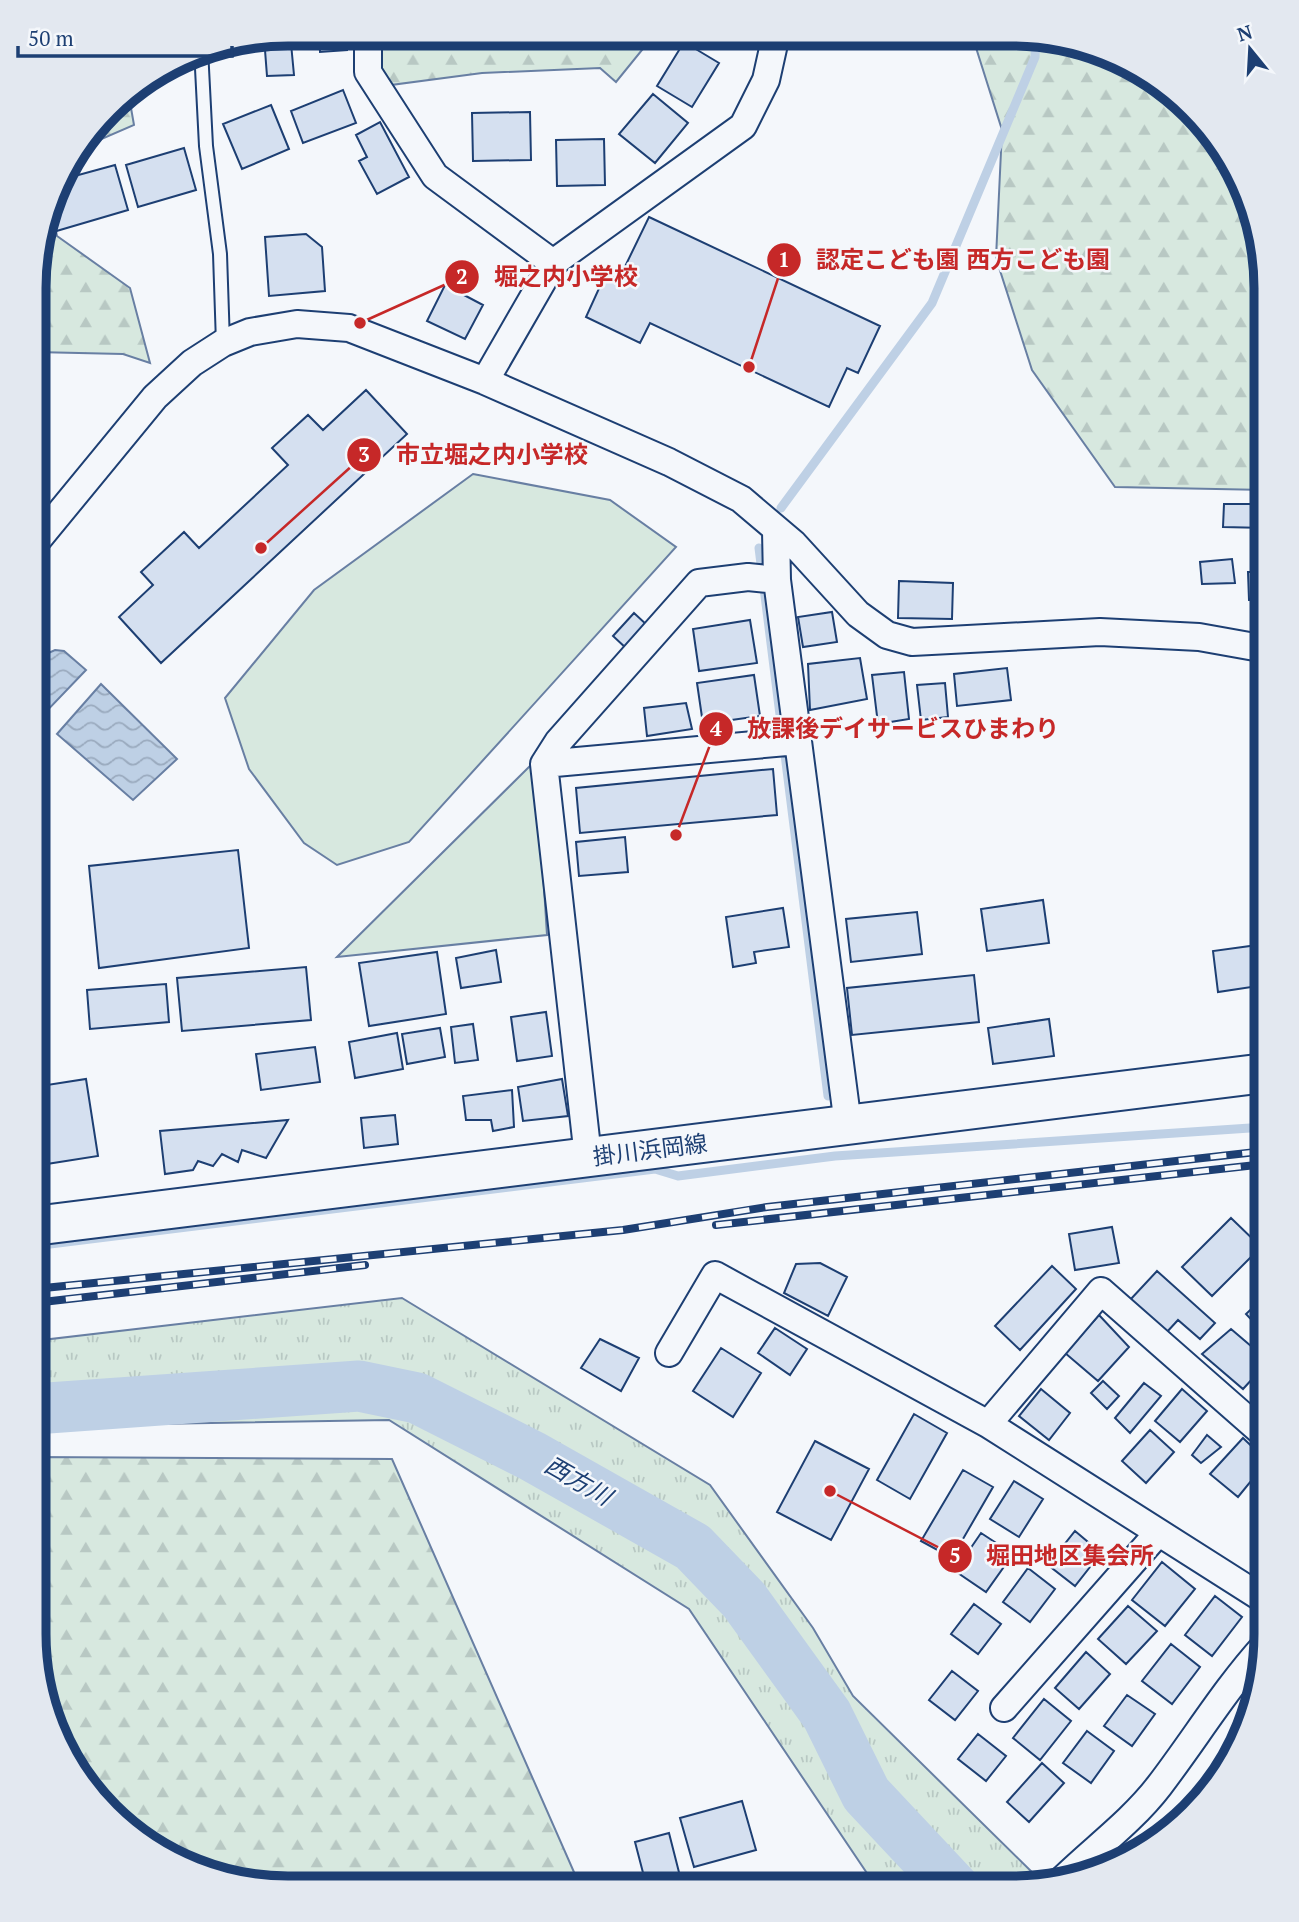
<svg xmlns="http://www.w3.org/2000/svg" width="1299" height="1922" viewBox="0 0 1299 1922" font-family="'PT Serif','Noto Sans JP',serif">
  <style>
    .grass { fill: url(#grass-tufts); stroke: #687fa3; stroke-width: 2 }
    .forest { fill: url(#forest-firs); stroke: #687fa3; stroke-width: 2 }
    .park { fill: #d7e8df; stroke: #687fa3; stroke-width: 2 }
    .water { fill: url(#water-waves); stroke: #687fa3; stroke-width: 2 }
    .lines { fill: none; stroke-linecap: round; stroke-linejoin: round }
    .stream { stroke: #bed0e5; stroke-width: 9 }
    .river { stroke: #bed0e5; stroke-width: 51 }
    .building { fill: #d5e0f0; stroke: #1d3f73; stroke-width: 2 }
    .service-casing { stroke: #1d3f73; stroke-width: 16 }
    .minor-casing { stroke: #1d3f73; stroke-width: 30 }
    .primary-casing { stroke: #1d3f73; stroke-width: 42 }
    .service { stroke: #f4f7fb; stroke-width: 12 }
    .minor { stroke: #f4f7fb; stroke-width: 26 }
    .primary { stroke: #f4f7fb; stroke-width: 38 }
    .rail-casing { stroke: #1d3f73; stroke-width: 8 }
    .rail { stroke: #f4f7fb; stroke-width: 5; stroke-dasharray: 16; stroke-linecap: butt }
    .labels { text-anchor: middle; stroke-width: 5; stroke-linejoin: round; paint-order: stroke }
    .street-label { font-size: 23px; fill: #1d3f73; stroke: #f4f7fb }
    .water-label { font-size: 24px; font-style: italic; fill: #1d3f73; stroke: #f4f7fb }
    .rim { fill: none; stroke: #1d3f73; stroke-width: 9 }
    .leader { fill: none; stroke: #c62828; stroke-width: 2.5 }
    .callout-dot { fill: #c62828; stroke: #f4f7fb; stroke-width: 2.5 }
    .mark-label { font-size: 21px; text-anchor: middle; font-weight: bold; fill: #fff }
    .callout-label { font-size: 24px; text-anchor: middle; font-weight: bold; fill: #c62828; stroke: #f4f7fb; stroke-width: 5; stroke-linejoin: round; paint-order: stroke }
  </style>
  <defs>
    <pattern id="grass-tufts" width="24" height="20" patternUnits="userSpaceOnUse" patternTransform="scale(1.75)"><rect width="24" height="20" fill="#d7e8df"/><path d="M3 7l-1-3M5 7V3M7 7l1-3M15 17l-1-3M17 17v-4M19 17l1-3" fill="none" stroke="#b8c8c3"/></pattern>
    <pattern id="forest-firs" width="22" height="20" patternUnits="userSpaceOnUse" patternTransform="scale(1.75)"><rect width="22" height="20" fill="#d7e8df"/><path d="M5 1l3.5 6h-7zM16 11l3.5 6h-7z" fill="#b8c8c3"/></pattern>
    <pattern id="water-waves" width="16" height="10" patternUnits="userSpaceOnUse" patternTransform="scale(1.75)"><rect width="16" height="10" fill="#bed0e5"/><path d="M0 5q4-4 8 0t8 0" fill="none" stroke="#9aaabe"/></pattern>
  </defs>
  <rect width="100%" height="100%" fill="#f4f7fb"/>
  <!-- grass -->
  <path class="grass" d="M 402,1298 L 710,1485 L 813,1628 L 853,1696 L 1043,1883 L 1012,1889 L 877,1888 L 689,1609 L 389,1420 L 34,1426 L 34,1341 Z"/>
  <!-- forest -->
  <path class="forest" d="M 379,34 L 655,34 L 616,82 L 600,68 L 482,73 L 383,86 Z
    M 972,35 L 1045,35 L 1166,85 L 1246,190 L 1266,287 L 1266,490 L 1115,487 L 1032,370 L 996,258 L 1002,130 Z
    M 128,91 L 134,125 L 76,150 L 120,96 Z
    M 51,208 L 57,236 L 130,288 L 150,363 L 123,354 L 35,352 L 35,254 Z
    M 34,1457 L 392,1459 L 581,1888 L 254,1887 L 133,1837 L 53,1732 L 33,1635 Z"/>
  <!-- park -->
  <path class="park" d="M 473,474 L 610,500 L 676,547 L 409,842 L 337,865 L 304,843 L 249,769 L 225,698 L 314,590 Z
    M 536,760 L 547,935 L 337,957 Z"/>
  <!-- water -->
  <path class="water" d="M 55,650 L 64,651 L 86,670 L 41,717 L 35,712 L 35,659 Z
    M 101,684 L 177,759 L 133,800 L 57,734 Z"/>
  <g class="lines">
    <!-- stream -->
    <path class="stream" d="M 781,508 L 932,303 L 1035,57 L 1036,35
      M 759,548 L 828,1096
      M 34,1246 L 655,1169 L 678,1176 L 835,1156 L 1265,1127"/>
    <!-- river -->
    <path class="river" d="M 34,1409 L 359,1386 L 417,1398 L 532,1456 L 693,1547 L 744,1600 L 827,1715 L 866,1794 L 955,1889"/>
  </g>
  <!-- building -->
  <path class="building" d="M 290,33 L 294,75 L 267,76 L 264,37 Z
    M 319,33 L 346,33 L 347,50 L 320,52 Z
    M 684,42 L 719,63 L 692,107 L 657,86 Z
    M 343,90 L 356,123 L 303,143 L 291,111 Z
    M 653,94 L 688,123 L 655,163 L 619,134 Z
    M 271,105 L 289,149 L 242,169 L 223,124 Z
    M 530,112 L 531,160 L 473,161 L 472,113 Z
    M 380,122 L 409,177 L 377,194 L 359,161 L 367,157 L 356,135 Z
    M 604,139 L 605,185 L 557,186 L 556,140 Z
    M 184,148 L 196,190 L 138,207 L 126,165 Z
    M 115,165 L 128,210 L 43,235 L 55,196 L 61,195 L 60,180 Z
    M 649,217 L 880,326 L 858,373 L 847,368 L 829,407 L 650,323 L 640,343 L 586,317 L 606,273 L 619,279 Z
    M 306,234 L 322,247 L 325,291 L 269,296 L 265,237 Z
    M 445,285 L 483,305 L 465,339 L 427,321 Z
    M 366,390 L 407,434 L 161,663 L 119,617 L 153,585 L 141,572 L 184,532 L 199,548 L 288,465 L 272,448 L 308,415 L 323,430 Z
    M 1260,484 L 1266,484 L 1266,528 L 1223,527 L 1224,504 L 1259,504 Z
    M 1232,559 L 1235,583 L 1202,584 L 1200,562 Z
    M 1248,572 L 1266,572 L 1266,599 L 1249,600 Z
    M 899,581 L 953,583 L 952,619 L 898,618 Z
    M 832,612 L 837,642 L 803,647 L 798,617 Z
    M 634,613 L 648,626 L 627,649 L 613,636 Z
    M 750,620 L 757,663 L 699,671 L 693,629 Z
    M 860,658 L 867,699 L 810,710 L 808,664 Z
    M 1007,668 L 1011,700 L 957,706 L 954,674 Z
    M 904,672 L 909,719 L 878,724 L 872,675 Z
    M 754,675 L 760,716 L 703,724 L 697,683 Z
    M 945,683 L 948,717 L 921,720 L 917,685 Z
    M 686,703 L 692,729 L 647,736 L 644,708 Z
    M 773,769 L 777,815 L 580,833 L 576,788 Z
    M 625,837 L 628,872 L 579,876 L 576,842 Z
    M 238,850 L 249,948 L 99,968 L 89,866 Z
    M 1043,900 L 1049,943 L 987,951 L 981,909 Z
    M 783,908 L 789,947 L 754,952 L 756,963 L 733,967 L 726,917 Z
    M 917,912 L 922,954 L 851,962 L 846,919 Z
    M 1265,944 L 1265,985 L 1218,992 L 1213,951 Z
    M 496,950 L 501,982 L 461,988 L 456,958 Z
    M 437,952 L 446,1014 L 369,1026 L 359,963 Z
    M 306,967 L 311,1020 L 182,1031 L 177,978 Z
    M 974,975 L 979,1022 L 852,1035 L 847,988 Z
    M 166,984 L 169,1022 L 90,1029 L 87,990 Z
    M 546,1012 L 552,1056 L 517,1061 L 511,1017 Z
    M 1049,1019 L 1054,1056 L 993,1064 L 988,1028 Z
    M 473,1024 L 478,1060 L 455,1063 L 451,1027 Z
    M 440,1028 L 445,1057 L 407,1064 L 402,1034 Z
    M 397,1033 L 403,1069 L 355,1078 L 349,1042 Z
    M 315,1047 L 320,1082 L 261,1090 L 256,1054 Z
    M 86,1079 L 98,1156 L 34,1166 L 34,1087 Z
    M 562,1079 L 568,1116 L 523,1121 L 518,1087 Z
    M 512,1090 L 514,1127 L 493,1131 L 491,1120 L 466,1120 L 463,1096 Z
    M 395,1115 L 398,1144 L 364,1148 L 361,1118 Z
    M 288,1120 L 266,1158 L 242,1150 L 238,1162 L 222,1154 L 213,1166 L 198,1161 L 193,1170 L 165,1174 L 160,1131 Z
    M 1231,1218 L 1261,1247 L 1212,1296 L 1182,1267 Z
    M 1112,1227 L 1119,1263 L 1075,1270 L 1069,1234 Z
    M 820,1263 L 847,1277 L 828,1316 L 784,1293 L 796,1264 Z
    M 1052,1266 L 1076,1289 L 1020,1350 L 995,1326 Z
    M 1157,1271 L 1215,1323 L 1200,1339 L 1178,1320 L 1166,1333 L 1130,1300 Z
    M 1265,1296 L 1265,1334 L 1246,1314 Z
    M 1099,1315 L 1129,1347 L 1098,1381 L 1065,1353 Z
    M 775,1328 L 807,1349 L 790,1375 L 758,1353 Z
    M 1231,1329 L 1265,1358 L 1265,1365 L 1243,1389 L 1202,1354 Z
    M 600,1339 L 639,1358 L 621,1391 L 581,1368 Z
    M 721,1348 L 761,1373 L 733,1417 L 693,1391 Z
    M 1103,1381 L 1119,1396 L 1107,1409 L 1091,1393 Z
    M 1144,1383 L 1161,1396 L 1130,1433 L 1115,1418 Z
    M 1041,1389 L 1070,1413 L 1049,1440 L 1019,1416 Z
    M 1182,1389 L 1207,1411 L 1180,1442 L 1155,1421 Z
    M 914,1414 L 947,1433 L 910,1499 L 877,1480 Z
    M 1150,1430 L 1174,1452 L 1146,1483 L 1122,1461 Z
    M 1207,1435 L 1221,1447 L 1201,1463 L 1192,1455 Z
    M 1243,1438 L 1265,1459 L 1265,1464 L 1238,1497 L 1210,1474 Z
    M 815,1441 L 869,1469 L 831,1540 L 777,1512 Z
    M 963,1470 L 993,1487 L 952,1558 L 921,1541 Z
    M 1014,1481 L 1043,1499 L 1019,1537 L 990,1519 Z
    M 1265,1481 L 1265,1495 L 1258,1489 Z
    M 1075,1531 L 1101,1553 L 1075,1586 L 1048,1565 Z
    M 981,1533 L 1013,1554 L 986,1592 L 955,1571 Z
    M 1162,1562 L 1195,1589 L 1165,1626 L 1132,1600 Z
    M 1028,1568 L 1055,1589 L 1030,1622 L 1003,1602 Z
    M 1215,1596 L 1242,1617 L 1212,1656 L 1185,1635 Z
    M 974,1604 L 1001,1624 L 978,1654 L 951,1634 Z
    M 1128,1606 L 1157,1631 L 1126,1664 L 1098,1639 Z
    M 1171,1644 L 1200,1667 L 1172,1704 L 1142,1681 Z
    M 1086,1652 L 1110,1674 L 1079,1709 L 1055,1688 Z
    M 952,1671 L 978,1691 L 955,1720 L 929,1700 Z
    M 1127,1695 L 1155,1714 L 1132,1746 L 1104,1726 Z
    M 1044,1699 L 1071,1721 L 1040,1760 L 1013,1738 Z
    M 1087,1731 L 1114,1751 L 1091,1783 L 1063,1763 Z
    M 978,1734 L 1006,1756 L 986,1781 L 958,1759 Z
    M 1042,1763 L 1064,1783 L 1029,1822 L 1007,1802 Z
    M 742,1801 L 756,1850 L 694,1867 L 680,1818 Z
    M 669,1833 L 683,1888 L 647,1888 L 635,1842 Z"/>
  <g class="lines">
    <defs>
      <path id="service" d="M 201,49 L 206,146 L 220,254 L 223,343"/>
      <path id="minor" d="M 368,33 L 368,72 L 435,176 L 553,263
        M 485,381 L 553,263 L 743,126 L 766,80 L 776,35
        M 776,531 L 777,580 L 848,1125
        M 35,543 L 155,397 L 192,363 L 223,343 L 250,332 L 297,324 L 349,328 L 485,381 L 669,462 L 741,499 L 794,544 L 858,614 L 887,635 L 912,642 L 1100,632 L 1199,637 L 1266,649
        M 544,764 L 558,742 L 699,583 L 748,577 L 777,580
        M 588,1157 L 544,764 L 798,741
        M 669,1353 L 715,1275 L 988,1424 L 1265,1600
        M 988,1424 L 1101,1291 L 1265,1435
        M 1004,1708 L 1158,1533
        M 1063,1879 C 1095,1848 1132,1821 1159,1786 C 1195,1739 1225,1689 1265,1645"/>
      <path id="primary" d="M 34,1226 L 1265,1073"/>
    </defs>
    <!-- service casing -->
    <use href="#service" class="service-casing"/>
    <!-- minor casing -->
    <use href="#minor" class="minor-casing"/>
    <!-- primary casing -->
    <use href="#primary" class="primary-casing"/>
    <!-- service -->
    <use href="#service" class="service"/>
    <!-- minor -->
    <use href="#minor" class="minor"/>
    <!-- primary -->
    <use href="#primary" class="primary"/>
    <defs>
      <path id="rail" d="M 716,1225 L 1265,1164
        M 34,1289 L 623,1230 L 767,1207 L 1265,1151
        M 34,1303 L 365,1265"/>
    </defs>
    <!-- rail casing -->
    <use href="#rail" class="rail-casing"/>
    <!-- rail -->
    <use href="#rail" class="rail"/>
  </g>
  <g class="labels">
    <!-- street labels -->
    <g class="street-label">
      <text transform="translate(650 1150) rotate(-7)" y="8">掛川浜岡線</text>
    </g>
    <!-- water labels -->
    <g class="water-label">
      <text transform="translate(578 1481) rotate(30)" y="8">西方川</text>
    </g>
  </g>
  <!-- crop -->
  <path d="M0 0H1299V1922H0ZM288 46H1012A242 242 0 0 1 1254 288V1634A242 242 0 0 1 1012 1876H288A242 242 0 0 1 46 1634V288A242 242 0 0 1 288 46Z" fill="#e3e8f0" fill-rule="evenodd"/>
  <path class="rim" d="M288 46H1012A242 242 0 0 1 1254 288V1634A242 242 0 0 1 1012 1876H288A242 242 0 0 1 46 1634V288A242 242 0 0 1 288 46Z"/>
  <!-- callouts -->
  <path class="leader" d="M749 367L784 260M360 323L462 277M261 548L364 455M676 835L716 729M830 1491L955 1556"/>
  <g class="callout-dot">
    <circle cx="749" cy="367" r="7"/>
    <circle cx="360" cy="323" r="7"/>
    <circle cx="261" cy="548" r="7"/>
    <circle cx="676" cy="835" r="7"/>
    <circle cx="830" cy="1491" r="7"/>
    <circle cx="784" cy="260" r="18"/>
    <circle cx="462" cy="277" r="18"/>
    <circle cx="364" cy="455" r="18"/>
    <circle cx="716" cy="729" r="18"/>
    <circle cx="955" cy="1556" r="18"/>
  </g>
  <g class="mark-label">
    <text x="784" y="267">1</text>
    <text x="462" y="284">2</text>
    <text x="364" y="462">3</text>
    <text x="716" y="736">4</text>
    <text x="955" y="1563">5</text>
  </g>
  <g class="callout-label">
    <text x="963" y="268">認定こども園 西方こども園</text>
    <text x="566" y="285">堀之内小学校</text>
    <text x="492" y="463">市立堀之内小学校</text>
    <text x="903" y="737">放課後デイサービスひまわり</text>
    <text x="1070" y="1564">堀田地区集会所</text>
  </g>
  <!-- north arrow -->
  <g transform="translate(1250 49) rotate(342)" stroke="#f4f7fb" stroke-width="5" paint-order="stroke">
  <path d="M0-5L12 26L0 18L-12 26Z" fill="#1d3f73"/>
  <text y="-10" font-size="19" font-weight="bold" text-anchor="middle" fill="#1d3f73">N</text>
  </g>
  <!-- scale -->
  <path d="M18 46v10h214v-10" fill="none" stroke="#1d3f73" stroke-width="3.5"/>
  <text x="28" y="46" font-size="21" fill="#1d3f73" stroke="#f4f7fb" stroke-width="5" paint-order="stroke">50 m</text>
</svg>
